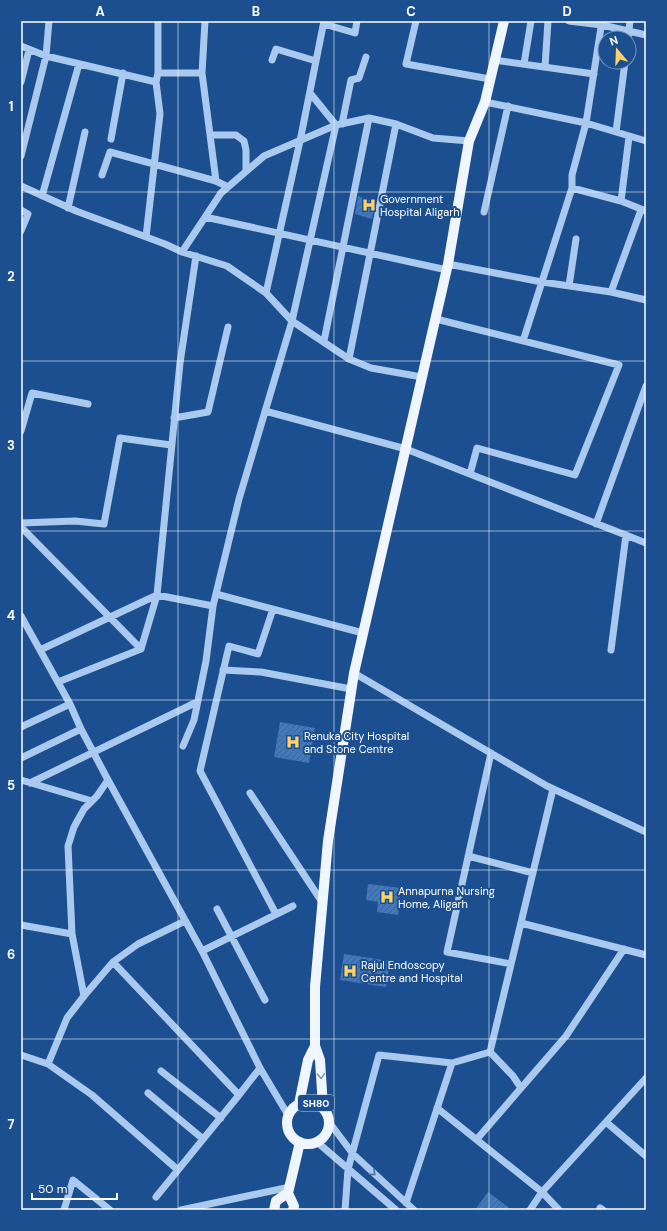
<svg xmlns="http://www.w3.org/2000/svg" width="667" height="1231" viewBox="0 0 667 1231" font-family="'DM Sans',sans-serif">
  <style>
    .building { fill: url(#building-hatch) }
    .lines { fill: none; stroke-linecap: round; stroke-linejoin: round }
    .minor { stroke: #a9c9ee; stroke-width: 7 }
    .major { stroke: #f0f6ff; stroke-width: 10 }
    .oneway { stroke: #7b9ac1 }
    .oneway2 { stroke: #4674ac }
    .grid { fill: none; stroke: #fff; stroke-width: 1; stroke-opacity: 0.55 }
    .labels { text-anchor: middle; stroke-width: 4; stroke-linejoin: round; paint-order: stroke }
    .shield { fill: #1b4f8f; stroke: #bbcadd; stroke-width: 1 }
    .shield-label { font-size: 10px; font-weight: bold; fill: #fff }
    .poi-label { font-size: 11px; fill: #fff; stroke: #1b4f8f; text-anchor: start }
    .neatline { fill: none; stroke: #fff; stroke-width: 1.5 }
    .grid-label { font-size: 13px; text-anchor: middle; font-weight: bold; fill: #fff }
  </style>
  <defs>
    <pattern id="building-hatch" width="6" height="6" patternUnits="userSpaceOnUse"><rect width="6" height="6" fill="#4478b7"/><path d="M-1 1l2-2M0 6l6-6M5 7l2-2" fill="none" stroke="#486282"/></pattern>
  </defs>
  <rect width="100%" height="100%" fill="#1b4f8f"/>
  <!-- building -->
  <path class="building" d="M 358,196 L 375,202 L 372,219 L 355,214 Z
    M 280,722 L 315,728 L 309,763 L 274,757 Z
    M 368,884 L 401,888 L 398,915 L 377,912 L 378,902 L 366,900 Z
    M 344,954 L 390,961 L 386,987 L 340,980 Z
    M 488,1192 L 512,1210 L 475,1210 Z"/>
  <g class="lines">
    <!-- minor -->
    <path class="minor" d="M 205,21 L 202,73 L 216,181
      M 416,21 L 406,64 L 490,79
      M 569,21 L 602,25 L 646,35
      M 324,24 L 355,33 L 357,21
      M 628,38 L 630,21
      M 21,46 L 46,56 L 156,82
      M 272,60 L 276,49 L 316,61
      M 494,60 L 594,74
      M 524,64 L 531,21
      M 545,67 L 548,21
      M 158,73 L 202,73
      M 21,82 L 29,50
      M 485,102 L 586,123 L 646,141
      M 342,124 L 351,80 L 359,78 L 366,57
      M 616,132 L 625,62
      M 211,135 L 236,135 L 244,141 L 246,150 L 246,171
      M 111,139 L 123,73
      M 21,156 L 46,56 L 49,21
      M 102,175 L 110,152 L 216,181 L 228,187
      M 21,186 L 76,211 L 165,244 L 182,252 L 227,266 L 266,293 L 292,321 L 349,359 L 371,368 L 422,377
      M 572,188 L 572,175 L 586,123 L 602,21
      M 42,196 L 79,64
      M 621,201 L 629,137
      M 68,208 L 85,132
      M 21,210 L 28,214 L 21,231
      M 484,212 L 508,106
      M 205,217 L 447,270
      M 146,237 L 160,114 L 156,82 L 158,73 L 158,21
      M 182,252 L 221,193 L 264,156 L 336,125 L 369,118 L 396,124 L 433,138 L 469,141
      M 448,264 L 542,282 L 611,292 L 646,300
      M 569,286 L 576,239
      M 611,292 L 641,210
      M 266,293 L 300,141 L 324,21
      M 436,319 L 619,365 L 575,475 L 477,448 L 470,474
      M 324,341 L 369,118
      M 523,341 L 572,188 L 621,201 L 646,211
      M 349,359 L 396,124
      M 265,411 L 406,449 L 646,543
      M 174,418 L 208,412 L 228,327
      M 21,431 L 32,393 L 88,404
      M 21,523 L 75,521 L 104,524 L 120,438 L 171,445
      M 596,524 L 646,386
      M 21,527 L 141,649 L 58,682
      M 216,594 L 363,633
      M 273,609 L 258,654 L 229,646 L 200,771 L 276,914
      M 21,616 L 70,704 L 81,729 L 108,780 L 202,951 L 260,1068 L 288,1115
      M 141,649 L 157,595 L 180,363 L 196,256
      M 40,650 L 157,595 L 213,606
      M 611,650 L 626,535
      M 223,670 L 261,672 L 351,689
      M 354,673 L 547,786 L 646,832
      M 21,727 L 70,704
      M 183,746 L 194,720 L 206,661 L 213,606 L 239,499 L 292,321 L 336,125 L 310,93
      M 491,753 L 447,952 L 511,964
      M 21,758 L 81,729
      M 21,780 L 92,801
      M 30,783 L 197,702
      M 250,793 L 322,902
      M 468,856 L 533,873
      M 217,909 L 265,1000
      M 521,923 L 646,955
      M 21,925 L 72,934 L 68,846 L 74,827 L 84,809 L 97,796 L 108,780
      M 72,934 L 84,996
      M 202,951 L 293,906
      M 113,962 L 239,1095
      M 490,1052 L 513,1076 L 521,1088
      M 21,1055 L 48,1064 L 92,1095 L 178,1170
      M 48,1064 L 67,1018 L 84,996 L 113,962 L 138,944 L 185,921
      M 161,1071 L 221,1118
      M 148,1093 L 203,1139
      M 437,1108 L 542,1192 L 559,1210
      M 329,1122 L 353,1154 L 414,1210
      M 606,1122 L 646,1156
      M 477,1139 L 566,1036 L 624,949
      M 317,1142 L 396,1210
      M 156,1197 L 239,1095 L 260,1068
      M 406,1203 L 452,1063 L 490,1052 L 553,789
      M 600,1208 L 603,1210
      M 64,1210 L 73,1180 L 110,1210
      M 181,1210 L 290,1187
      M 345,1210 L 348,1169 L 379,1055 L 452,1063
      M 530,1210 L 542,1192 L 646,1078"/>
    <!-- major -->
    <path class="major" d="M287 1123a21 21 0 1 1 42 0a21 21 0 1 1-42 0Z
      M 299,1104 L 308,1060 L 315,1046
      M 323,1107 L 320,1060 L 315,1046 L 315,987 L 328,841 L 354,673 L 448,264 L 469,141 L 485,102 L 504,21
      M 274,1210 L 276,1201 L 288,1193
      M 293,1210 L 294,1206 L 288,1193 L 300,1142"/>
  </g>
  <!-- one-way arrows -->
  <defs><path id="oneway-chevron" d="M-2-3.5L2.5 0L-2 3.5" fill="none" stroke-width="1.6" stroke-linecap="round" stroke-linejoin="round"/></defs>
  <use class="oneway" href="#oneway-chevron" transform="translate(321 1076) rotate(87)"/>
  <use class="oneway2" href="#oneway-chevron" transform="translate(373 1173) rotate(42)"/>
  <!-- grid -->
  <path class="grid" d="M 178,21 L 178,1210M 334,21 L 334,1210M 489,21 L 489,1210M 21,192 L 646,192M 21,361 L 646,361M 21,531 L 646,531M 21,700 L 646,700M 21,870 L 646,870M 21,1039 L 646,1039"/>
  <!-- icons -->
  <defs>
    <symbol id="hospital-bare" viewBox="-9 -9 18 18"><path d="M-5-5h3v3.5h4V-5h3V5h-3V1.5h-4V5h-3Z" fill="#ffd166" stroke="#1b4f8f" stroke-width="2.5" paint-order="stroke"/></symbol>
  </defs>
  <g fill-rule="evenodd">
    <use href="#hospital-bare" x="359" y="195" width="20" height="20"/>
    <use href="#hospital-bare" x="283" y="732" width="20" height="20"/>
    <use href="#hospital-bare" x="377" y="887" width="20" height="20"/>
    <use href="#hospital-bare" x="340" y="961" width="20" height="20"/>
  </g>
  <g class="labels">
    <!-- shield labels -->
    <rect class="shield" x="298" y="1095" width="36" height="16" rx="3"/>
    <g class="shield-label">
      <text x="316" y="1107">SH80</text>
    </g>
    <!-- poi labels -->
    <g class="poi-label">
      <text x="380" y="203">Government<tspan x="380" dy="13">Hospital Aligarh</tspan></text>
      <text x="304" y="740">Renuka City Hospital<tspan x="304" dy="13">and Stone Centre</tspan></text>
      <text x="398" y="895">Annapurna Nursing<tspan x="398" dy="13">Home, Aligarh</tspan></text>
      <text x="361" y="969">Rajul Endoscopy<tspan x="361" dy="13">Centre and Hospital</tspan></text>
    </g>
  </g>
  <!-- border -->
  <rect width="667" height="1231" fill="none" stroke="#1b4f8f" stroke-width="44"/>
  <!-- north arrow -->
  <g transform="translate(617 50) rotate(341)"><circle r="19" fill="#1b4f8f" stroke="#7695bc"/>
  <path d="M0-3L7 15L0 10L-7 15Z" fill="#ffd166"/>
  <text y="-6" font-size="11" font-weight="bold" text-anchor="middle" fill="#ffffff">N</text>
  </g>
  <!-- scale -->
  <path d="M32 1193v6h85v-6" fill="none" stroke="#ffffff" stroke-width="2"/>
  <text x="38" y="1193" font-size="12" fill="#ffffff" stroke="#1b4f8f" stroke-width="3" paint-order="stroke">50 m</text>
  <rect x="22" y="22" width="623" height="1187" class="neatline"/>
  <g class="grid-label">
    <text x="100" y="16">A</text>
    <text x="256" y="16">B</text>
    <text x="411" y="16">C</text>
    <text x="567" y="16">D</text>
    <text x="11" y="111">1</text>
    <text x="11" y="281">2</text>
    <text x="11" y="450">3</text>
    <text x="11" y="620">4</text>
    <text x="11" y="790">5</text>
    <text x="11" y="959">6</text>
    <text x="11" y="1129">7</text>
  </g>
</svg>
